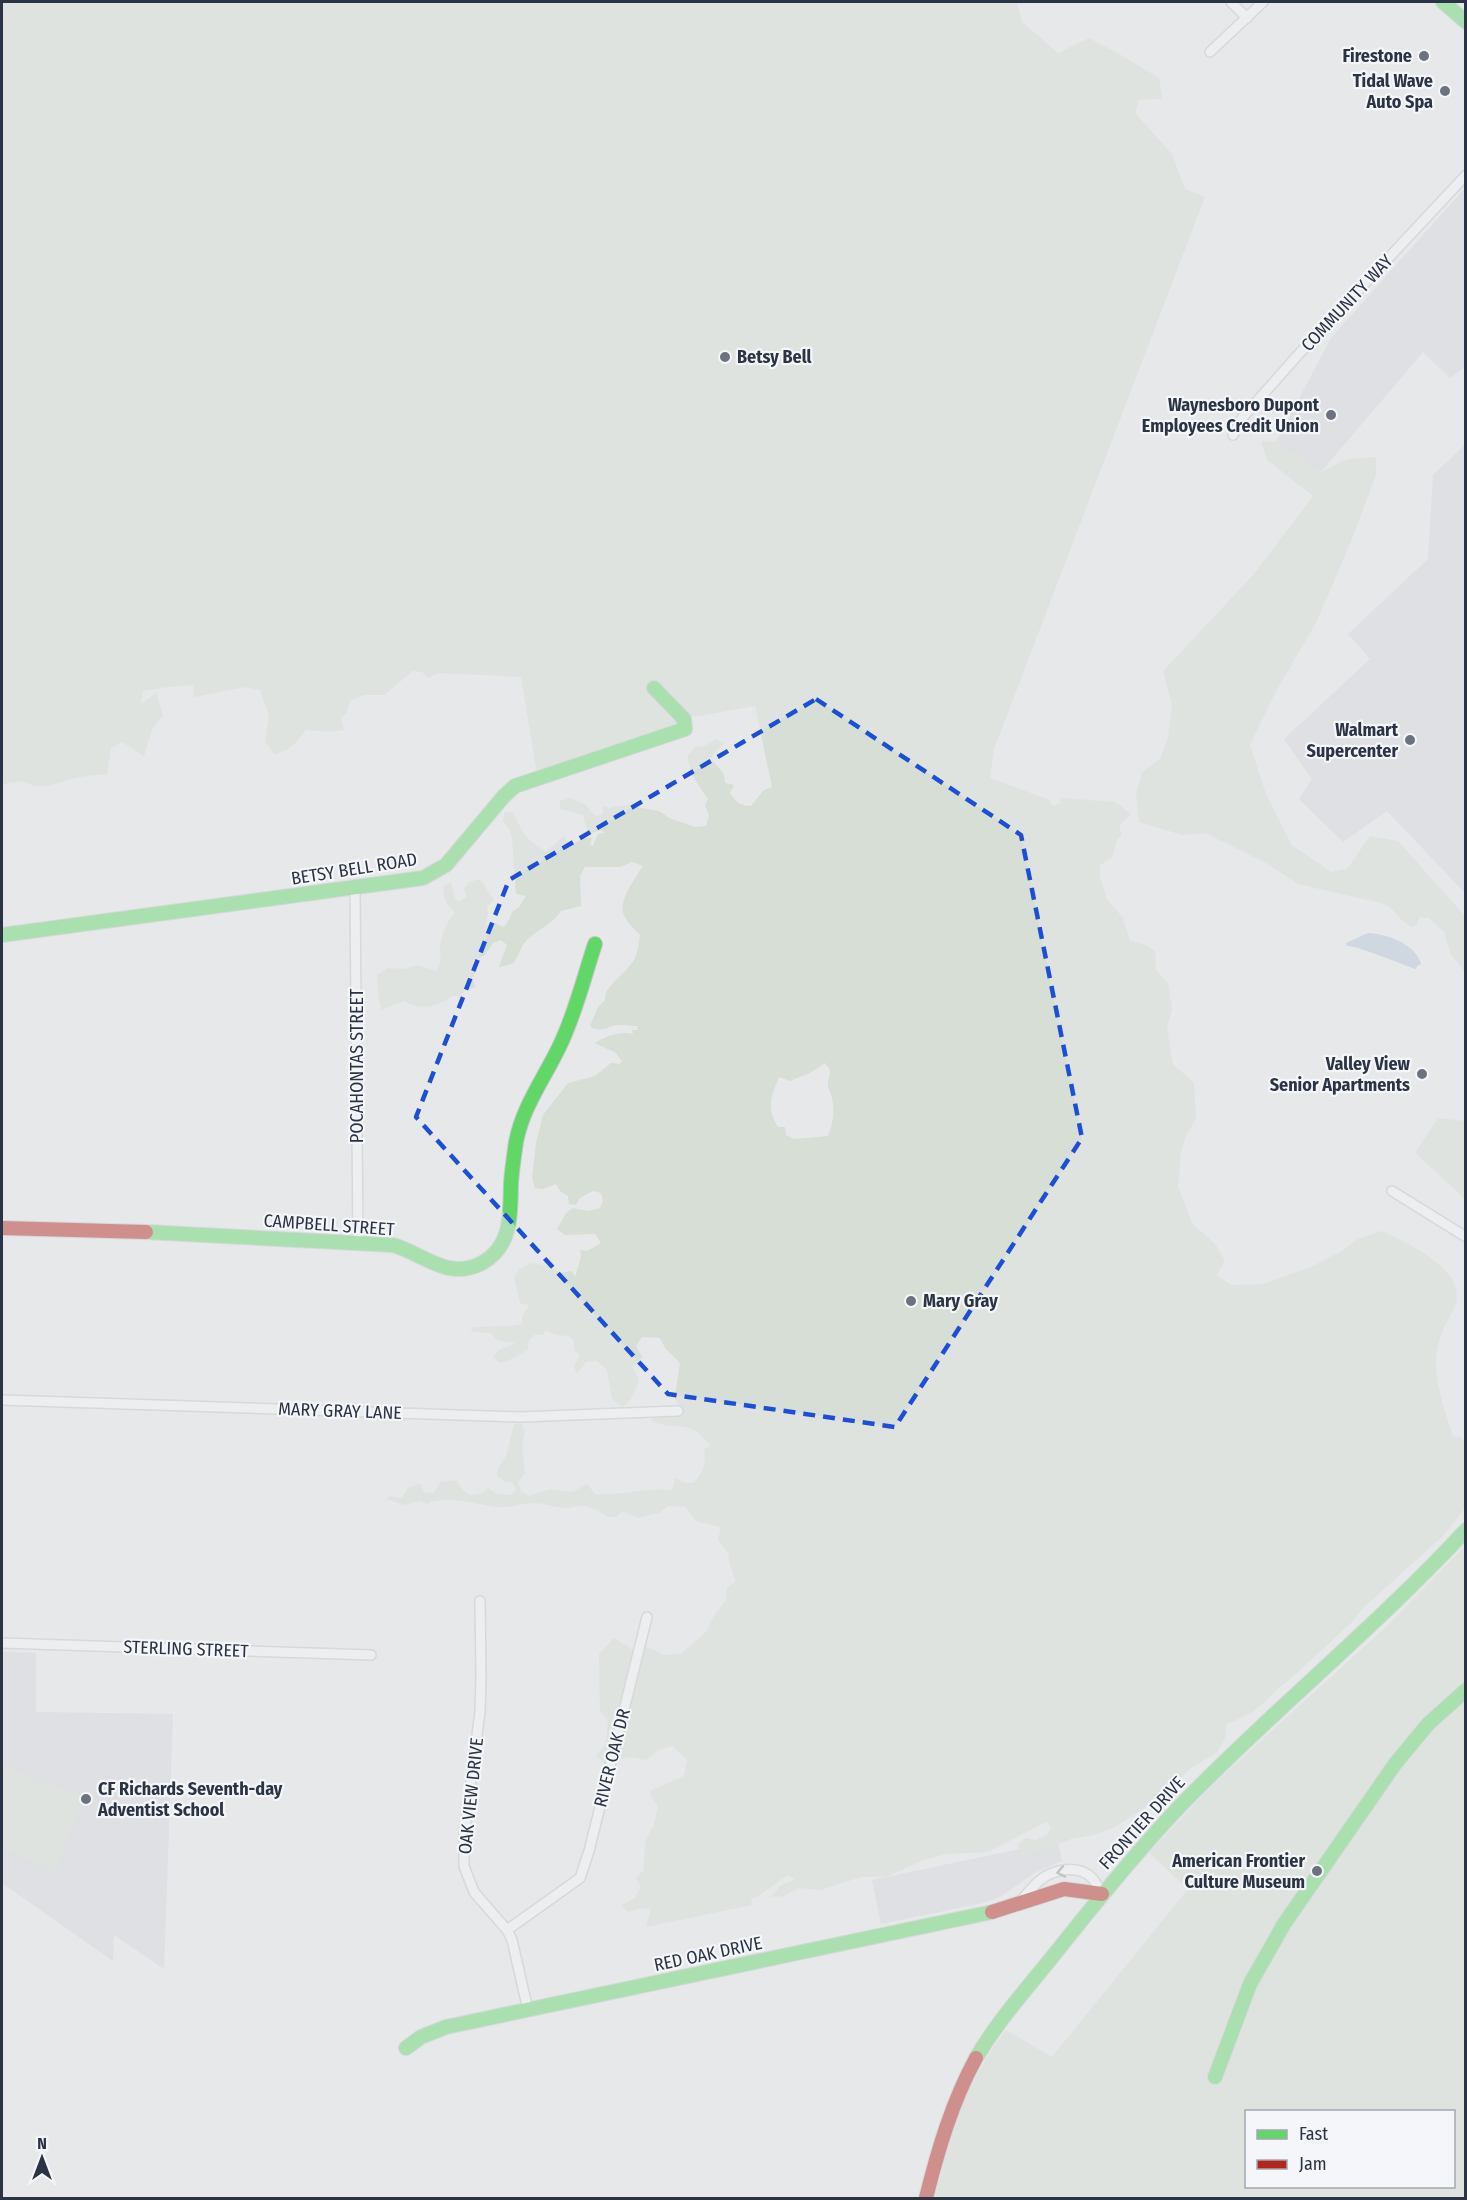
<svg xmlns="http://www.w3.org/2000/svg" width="1467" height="2200" viewBox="0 0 1467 2200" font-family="'Fira Sans Condensed',sans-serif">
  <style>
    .built { fill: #d4d7dd }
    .green { fill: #d6ded6; fill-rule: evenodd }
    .water { fill: #b4c4d5 }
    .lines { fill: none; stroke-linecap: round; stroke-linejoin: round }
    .street-casing { stroke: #c4c6c8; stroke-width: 12 }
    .fast-casing { stroke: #c4c6c8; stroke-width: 16 }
    .jam-casing { stroke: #c4c6c8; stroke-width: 16 }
    .street { stroke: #f5f6f7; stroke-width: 9 }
    .fast { stroke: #63d668; stroke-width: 14 }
    .jam { stroke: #b3261e; stroke-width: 14 }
    .oneway { stroke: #90959e }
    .marked { fill: none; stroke: #1d4ed8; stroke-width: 4.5; stroke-dasharray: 12 8; stroke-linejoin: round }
    .poi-dot { fill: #6c737f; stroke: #f4f6f9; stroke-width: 2 }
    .labels { text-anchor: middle; stroke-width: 4.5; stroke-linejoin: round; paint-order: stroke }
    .poi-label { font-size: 18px; font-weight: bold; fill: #2b3445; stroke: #f4f6f9; text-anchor: end }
    .street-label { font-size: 18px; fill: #2b3445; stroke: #f4f6f9 }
  </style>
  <rect width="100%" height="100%" fill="#e6e8ea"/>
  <!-- built -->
  <path class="built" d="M 1465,188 L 1465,367 L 1450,378 L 1423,352 L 1321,472 L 1276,442 L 1331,338 Z
    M 1465,445 L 1465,444 L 1465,893 L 1387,811 L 1343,842 L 1299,799 L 1312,779 L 1284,739 L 1370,659 L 1348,634 L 1428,559 L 1433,475 Z
    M 2,1652 L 36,1653 L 36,1712 L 173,1714 L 164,1969 L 114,1935 L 113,1961 L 2,1883 Z
    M 1058,1841 L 1062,1861 L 1036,1872 L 1000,1897 L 983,1903 L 881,1924 L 872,1880 Z"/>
  <!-- green -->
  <path class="green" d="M 2,2 L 1017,2 L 1022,22 L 1058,53 L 1089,38 L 1121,55 L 1159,78 L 1162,99 L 1139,100 L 1135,113 L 1172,154 L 1185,189 L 1205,197 L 994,749 L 990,778 L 1050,800 L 1052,806 L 1060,803 L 1061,798 L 1115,802 L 1131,814 L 1119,826 L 1122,836 L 1118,838 L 1112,858 L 1100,865 L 1100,877 L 1107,899 L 1123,918 L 1130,941 L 1146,945 L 1155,952 L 1156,970 L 1168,983 L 1172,1009 L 1167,1028 L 1173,1064 L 1194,1083 L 1196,1119 L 1186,1136 L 1181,1151 L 1178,1186 L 1192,1223 L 1216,1245 L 1225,1261 L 1217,1275 L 1231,1285 L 1263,1284 L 1313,1266 L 1340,1252 L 1358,1239 L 1382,1231 C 1407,1243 1464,1268 1456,1303 C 1455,1309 1450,1314 1448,1320 C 1443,1328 1439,1340 1437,1350 C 1432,1376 1445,1411 1453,1436 L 1461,1437 L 1465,1443 L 1466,1507 L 1443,1536 L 1363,1608 L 1351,1623 L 1287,1682 C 1273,1690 1267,1702 1254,1711 C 1246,1716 1236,1720 1227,1724 L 1225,1738 L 1217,1753 L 1192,1767 L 1164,1794 L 1115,1827 L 1094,1835 L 1071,1839 L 1040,1852 L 1023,1855 L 1017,1846 L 1025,1838 L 1036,1840 L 1049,1833 L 1051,1827 L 1046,1822 L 988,1852 L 945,1854 L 924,1860 L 886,1877 L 861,1877 L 821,1890 L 799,1888 L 784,1896 L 771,1897 L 781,1885 L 795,1880 L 788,1875 C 779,1881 758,1898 751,1899 L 752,1905 L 646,1927 L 651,1909 L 642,1908 L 627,1912 L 622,1905 L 635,1898 L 641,1887 L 636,1878 L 643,1871 L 646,1839 L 654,1825 L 658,1806 L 651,1797 L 650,1791 L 684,1776 L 687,1760 L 672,1746 L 659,1750 L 646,1760 L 629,1757 L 606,1764 L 596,1756 L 606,1744 L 608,1720 L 600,1711 L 599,1654 L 614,1638 L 632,1649 L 648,1647 L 664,1655 L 681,1654 L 707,1631 L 715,1614 L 726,1600 L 727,1588 L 736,1581 L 730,1566 L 728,1553 L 718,1540 L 721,1527 L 697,1522 L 685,1507 L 668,1506 L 659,1513 L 637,1518 L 622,1511 L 616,1517 L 607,1517 C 601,1512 590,1506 582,1506 C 577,1505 573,1508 568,1508 C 557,1508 547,1504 536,1503 C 526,1502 505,1509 495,1507 C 477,1504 443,1495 427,1504 L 420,1501 L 404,1505 L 387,1499 L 390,1496 L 402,1498 L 408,1488 L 420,1483 L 424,1492 L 434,1493 L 440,1482 L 457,1480 C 464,1496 475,1500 489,1488 L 496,1494 L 511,1495 L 516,1490 L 512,1482 L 506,1482 L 497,1476 L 498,1468 L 506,1456 L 514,1424 L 521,1423 L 525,1431 L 522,1449 L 525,1473 L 518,1482 L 521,1491 L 529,1496 L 550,1489 L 572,1492 L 587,1484 L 595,1494 C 622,1496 645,1487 672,1490 L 676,1478 L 685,1483 L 694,1483 C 703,1471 707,1464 704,1449 L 710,1446 C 691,1417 676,1432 651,1421 L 653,1416 L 681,1411 L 675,1398 L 680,1363 L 665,1348 L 660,1338 L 642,1337 L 636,1346 L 642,1357 L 633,1367 L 639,1381 L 631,1399 L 623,1407 L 612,1399 L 607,1370 L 597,1361 L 586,1362 L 577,1374 L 574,1366 L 580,1355 L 574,1350 L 574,1341 L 568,1336 L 556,1335 L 546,1331 L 542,1335 L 534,1335 L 529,1340 L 528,1349 L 514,1358 L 500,1363 L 493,1357 L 499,1350 L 515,1343 L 497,1340 L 491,1333 L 471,1332 L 472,1328 C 490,1325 504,1328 522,1324 L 522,1317 L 529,1305 L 520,1303 L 514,1278 L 520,1269 L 532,1263 L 549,1266 L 560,1273 L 572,1271 L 575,1277 L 581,1257 L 580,1250 L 587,1251 L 601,1243 L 595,1234 L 565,1235 L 557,1229 L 566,1213 L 573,1208 L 588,1211 L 600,1208 L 603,1201 L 601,1193 L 593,1191 L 580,1198 L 576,1205 L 569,1204 L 568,1196 L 560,1191 L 556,1184 L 543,1189 L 535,1188 L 532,1178 L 536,1143 L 543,1115 L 568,1083 L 595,1076 L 611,1063 L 620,1064 L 622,1061 L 616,1053 L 595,1043 C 606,1036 621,1031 633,1034 L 632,1030 L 638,1030 L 637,1026 C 631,1026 624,1024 618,1025 C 607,1026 600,1034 590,1026 L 598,1007 L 605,1000 C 603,986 629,972 635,958 C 638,951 639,942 640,935 C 634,929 627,922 624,915 C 617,902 636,877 643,866 L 632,862 L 620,867 L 585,867 L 580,876 L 581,906 L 561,911 C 553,924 536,930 525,942 C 520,948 519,957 513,963 C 509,965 503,966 499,967 L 507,945 L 501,940 L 493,943 L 485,955 L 472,961 L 477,970 L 472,978 L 476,987 L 466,990 L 460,996 L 452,996 C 439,1007 419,1011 404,1001 L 382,1010 L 379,1001 L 377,976 L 387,968 L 404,969 L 418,965 L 436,971 C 443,960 440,960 440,948 C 441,934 446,923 455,912 C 446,907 442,895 444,886 L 451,882 L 455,899 L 459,901 L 467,897 L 464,888 L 469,882 L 480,879 L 494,900 L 487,907 L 488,914 L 485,926 L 495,923 L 504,927 L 509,920 L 512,912 L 519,907 L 526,896 L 516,894 L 512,839 L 510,831 L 503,821 L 505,812 L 512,812 C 522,829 526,842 546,851 L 564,836 L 567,841 L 573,844 L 585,838 L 592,838 L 590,845 L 593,846 L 598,834 L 604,833 L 602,830 L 591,833 L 587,831 L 583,815 L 560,809 L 560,801 L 571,798 L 586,805 L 591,812 L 597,816 L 603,814 L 603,806 L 609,808 L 624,805 L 659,811 L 669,818 L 695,827 L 706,826 L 709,815 L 705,806 L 708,799 C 698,784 688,773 688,755 L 695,747 L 704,746 L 715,739 L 724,743 L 710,758 L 724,774 L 725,783 L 734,785 L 730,793 C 736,802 740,806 751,806 L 764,790 L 772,787 L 755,706 L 700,716 L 684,716 L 678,722 L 677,726 L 537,774 L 521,677 L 438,673 L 428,678 L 422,672 L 413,671 L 384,695 L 364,695 L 350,701 L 347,712 L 341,718 L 344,730 L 330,732 L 306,730 C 297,742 289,752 274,754 L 265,741 L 269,716 L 260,690 L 246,687 L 194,697 L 193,685 L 168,687 L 143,691 L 141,704 L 156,693 L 163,715 L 152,730 L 144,756 L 122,742 L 111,748 L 107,774 C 95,775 81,776 69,780 C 53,784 38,791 23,781 L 2,784 ZM 825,1063 C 834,1072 828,1075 828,1085 C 828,1089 831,1094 832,1098 C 835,1111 833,1124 828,1136 L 794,1139 L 786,1135 L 785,1127 L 778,1127 C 766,1108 771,1097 779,1077 L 790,1081 L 810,1073 Z
    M 1261,441 L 1276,442 L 1321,472 L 1347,459 L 1376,457 L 1376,475 L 1350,544 L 1316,623 L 1275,693 L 1250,745 L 1267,797 L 1292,845 L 1331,872 L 1347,869 L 1370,836 L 1398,841 L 1465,916 L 1465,972 L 1451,955 L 1444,932 L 1429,918 L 1420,917 L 1416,926 L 1412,927 C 1400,922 1396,911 1385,904 L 1298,884 L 1264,862 L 1205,833 L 1182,835 L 1139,822 L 1136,794 L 1142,772 L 1160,759 L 1168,738 L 1172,705 L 1163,671 L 1254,574 L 1313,496 L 1267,460 Z
    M 1438,1118 L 1465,1121 L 1465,1199 L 1415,1153 Z
    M 1465,1546 L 1465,2198 L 935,2198 C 952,2132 963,2086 1006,2030 L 1052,2057 L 1188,1889 L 1149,1853 L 1210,1787 L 1388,1625 ZM 1246,2112 L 1454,2112 L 1454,2186 L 1246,2186 Z
    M 2,1765 L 85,1798 L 55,1871 L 2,1849 Z"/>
  <!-- water -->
  <path class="water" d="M 1368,933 C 1387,934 1416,944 1421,964 L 1417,966 L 1416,969 C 1403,965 1356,945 1347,946 L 1346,943 Z"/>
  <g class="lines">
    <defs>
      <path id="street" d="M 1231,2 L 1247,18
        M 1210,52 L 1263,2
        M 1233,435 L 1243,417 L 1297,356 L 1466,175
        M 355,888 L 358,1244
        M 1392,1191 L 1466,1237
        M 2,1400 L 520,1417 L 678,1411
        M 480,1601 L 481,1677 L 480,1712 L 464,1835 L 464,1866 L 474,1892 L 507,1930 L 512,1940 L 528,2010
        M 2,1643 L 371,1655
        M 1020,1902 C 1026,1895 1032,1887 1039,1881 C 1053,1869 1078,1864 1092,1878 C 1096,1882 1099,1889 1102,1894
        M 507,1930 L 580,1878 L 589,1851 L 647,1617"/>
      <path id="fast" d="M 1443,2 L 1466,22
        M 2,935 L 423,878 L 446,865 L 504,796 L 515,786 L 685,729 L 684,719 L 654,688
        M 146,1232 L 393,1245 C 424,1254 448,1281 482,1263 C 513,1246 510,1213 511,1183 C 512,1169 514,1156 516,1142 C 523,1105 546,1076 561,1043 C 576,1011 584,977 595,944
        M 406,2048 L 421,2037 L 446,2027 L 992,1912
        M 976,2058 C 1000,2017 1032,1983 1061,1946 C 1100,1897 1139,1849 1182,1804 C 1273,1710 1376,1627 1466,1530
        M 1215,2077 L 1250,1984 L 1284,1924 L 1395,1764 L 1428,1724 L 1466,1690"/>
      <path id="jam" d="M 2,1228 L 146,1232
        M 992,1912 L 1064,1889 L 1102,1894
        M 926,2198 C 938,2150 952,2102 976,2058"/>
    </defs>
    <!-- street casing -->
    <use href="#street" class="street-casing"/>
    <!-- fast casing -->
    <use href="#fast" class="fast-casing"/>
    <!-- jam casing -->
    <use href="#jam" class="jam-casing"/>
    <!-- street -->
    <use href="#street" class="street"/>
    <!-- fast -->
    <use href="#fast" class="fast"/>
    <!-- jam -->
    <use href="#jam" class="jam"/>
  </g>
  <!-- one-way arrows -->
  <defs><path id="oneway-chevron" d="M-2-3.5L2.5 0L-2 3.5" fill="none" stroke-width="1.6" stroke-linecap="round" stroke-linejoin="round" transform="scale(1.5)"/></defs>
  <use class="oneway" href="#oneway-chevron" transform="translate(1061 1872) rotate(169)"/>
  <!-- marked area -->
  <path d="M0 0H1467V2200H0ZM 816,699 L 1021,835 L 1082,1138 L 895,1427 L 668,1394 L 416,1117 L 509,880 Z" fill="#e6e8ea" fill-opacity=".55" fill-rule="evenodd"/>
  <path class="marked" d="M 816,699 L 1021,835 L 1082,1138 L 895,1427 L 668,1394 L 416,1117 L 509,880 Z"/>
  <!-- markers -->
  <g class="poi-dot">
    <circle cx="1424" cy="56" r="6"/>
    <circle cx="1445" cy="91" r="6"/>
    <circle cx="725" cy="357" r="6"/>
    <circle cx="1331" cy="415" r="6"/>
    <circle cx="1410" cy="740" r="6"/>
    <circle cx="1422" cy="1074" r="6"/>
    <circle cx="911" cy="1301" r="6"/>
    <circle cx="86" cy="1799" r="6"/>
    <circle cx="1317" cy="1871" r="6"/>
  </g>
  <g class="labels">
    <!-- poi labels -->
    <g class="poi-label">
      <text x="1412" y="62">Firestone</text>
      <text x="1433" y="87">Tidal Wave<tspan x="1433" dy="21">Auto Spa</tspan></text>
      <text x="737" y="363" text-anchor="start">Betsy Bell</text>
      <text x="1319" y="411">Waynesboro Dupont<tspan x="1319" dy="21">Employees Credit Union</tspan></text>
      <text x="1398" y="736">Walmart<tspan x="1398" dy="21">Supercenter</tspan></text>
      <text x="1410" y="1070">Valley View<tspan x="1410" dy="21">Senior Apartments</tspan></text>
      <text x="923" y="1307" text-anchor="start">Mary Gray</text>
      <text x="98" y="1795" text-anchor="start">CF Richards Seventh-day<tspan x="98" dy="21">Adventist School</tspan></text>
      <text x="1305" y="1867">American Frontier<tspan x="1305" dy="21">Culture Museum</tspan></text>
    </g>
    <!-- street labels -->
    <g class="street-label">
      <text transform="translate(1347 303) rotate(-47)" y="6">COMMUNITY WAY</text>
      <text transform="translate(354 869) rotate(-9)" y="6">BETSY BELL ROAD</text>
      <text transform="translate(357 1066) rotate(-90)" y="6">POCAHONTAS STREET</text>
      <text transform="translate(329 1225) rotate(4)" y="6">CAMPBELL STREET</text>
      <text transform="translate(340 1411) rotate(2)" y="6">MARY GRAY LANE</text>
      <text transform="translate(186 1649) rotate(2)" y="6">STERLING STREET</text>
      <text transform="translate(612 1758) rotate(-76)" y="6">RIVER OAK DR</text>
      <text transform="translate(471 1796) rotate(-84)" y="6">OAK VIEW DRIVE</text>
      <text transform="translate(1142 1823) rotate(-48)" y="6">FRONTIER DRIVE</text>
      <text transform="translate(708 1954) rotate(-12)" y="6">RED OAK DRIVE</text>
    </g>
  </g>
  <!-- border -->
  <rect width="1467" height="2200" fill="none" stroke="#2b3445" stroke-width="6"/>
  <!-- legend -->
  <rect x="1245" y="2110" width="210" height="78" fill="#f4f6f9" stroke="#a4a8b1" stroke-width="1.5"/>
  <rect x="1257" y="2130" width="30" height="9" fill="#63d668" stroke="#a4a8b1" stroke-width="1.5"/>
  <text x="1299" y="2140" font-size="18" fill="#2b3445">Fast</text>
  <rect x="1257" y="2160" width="30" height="9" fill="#b3261e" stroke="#a4a8b1" stroke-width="1.5"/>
  <text x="1299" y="2170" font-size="18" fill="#2b3445">Jam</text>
  <!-- north arrow -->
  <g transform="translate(42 2158)" stroke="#f4f6f9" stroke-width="4.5" paint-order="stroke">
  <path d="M0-4.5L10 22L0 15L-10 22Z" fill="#2b3445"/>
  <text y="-9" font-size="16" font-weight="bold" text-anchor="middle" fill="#2b3445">N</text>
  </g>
</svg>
